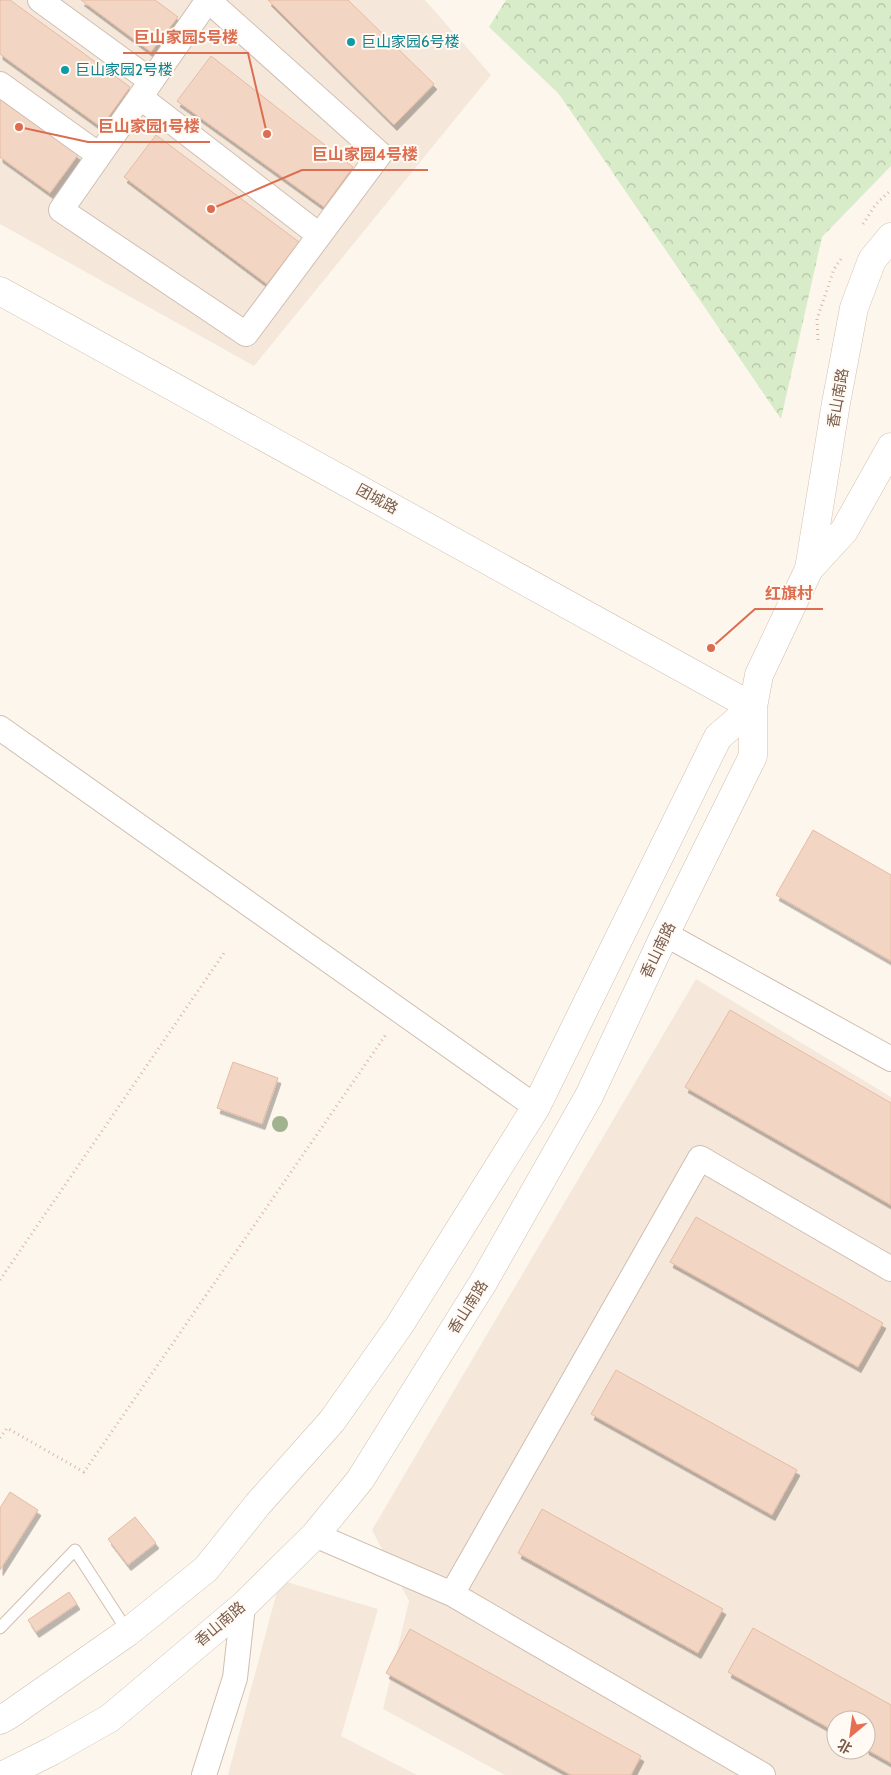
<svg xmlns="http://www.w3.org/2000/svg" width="891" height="1775" viewBox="0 0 891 1775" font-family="Cabin,'Noto Sans SC',sans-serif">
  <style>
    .residential { fill: #f5e8da; fill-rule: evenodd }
    .forest { fill: url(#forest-crowns) }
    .building { fill: #f3d5c3; stroke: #e6bba3; filter: url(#shadow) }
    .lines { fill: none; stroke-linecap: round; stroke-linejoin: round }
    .service-casing { stroke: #d1beb0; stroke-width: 13 }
    .minor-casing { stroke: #d1beb0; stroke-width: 26 }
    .tertiary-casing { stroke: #d1beb0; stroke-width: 29 }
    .secondary-casing { stroke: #d6c0b0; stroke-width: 29 }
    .path { stroke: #d9b8a5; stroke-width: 3; stroke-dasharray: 1 4; stroke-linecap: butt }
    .service { stroke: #fff; stroke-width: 11 }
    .minor { stroke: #fff; stroke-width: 24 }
    .tertiary { stroke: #fff; stroke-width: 28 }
    .secondary { stroke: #fff; stroke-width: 28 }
    .tree { fill: #a0b28e }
    .culture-dot { fill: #0f9aa8; stroke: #fffaf3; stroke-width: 2 }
    .labels { text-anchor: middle; stroke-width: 4; stroke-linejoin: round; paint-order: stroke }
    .culture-label { font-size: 15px; fill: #0d838f; stroke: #fffaf3; text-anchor: start }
    .street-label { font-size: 15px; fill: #7a5c4d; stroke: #fffaf3 }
    .leader { fill: none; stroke: #dc6d51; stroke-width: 2 }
    .callout-dot { fill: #dc6d51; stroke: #fffaf3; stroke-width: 2 }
    .callout-label { font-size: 16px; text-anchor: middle; font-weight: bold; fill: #dc6d51; stroke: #fffaf3; stroke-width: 4; stroke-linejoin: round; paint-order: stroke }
  </style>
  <defs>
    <pattern id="forest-crowns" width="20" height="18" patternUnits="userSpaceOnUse" patternTransform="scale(1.25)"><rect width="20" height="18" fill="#d8ecc9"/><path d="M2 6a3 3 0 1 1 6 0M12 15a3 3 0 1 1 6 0" fill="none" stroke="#b4c2a5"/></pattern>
    <filter id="shadow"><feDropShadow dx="3" dy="5.5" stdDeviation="0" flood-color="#0004"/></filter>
  </defs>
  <rect width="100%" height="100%" fill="#fdf6ec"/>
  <!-- residential -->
  <path class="residential" d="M 0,0 L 425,0 L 491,75 L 254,366 L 0,224 Z
    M 696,979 L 891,1097 L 891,1775 L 505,1775 L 383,1709 L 409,1601 L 372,1530 ZM 836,1720 L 866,1720 L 866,1750 L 836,1750 Z
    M 280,1580 L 378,1609 L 341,1736 L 417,1775 L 228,1775 Z"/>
  <!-- forest -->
  <path class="forest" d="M 506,0 L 891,0 L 891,166 L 822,237 L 781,419 L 559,94 L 489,27 Z"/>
  <!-- building -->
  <path class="building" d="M 0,0 L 10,0 L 130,87 L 101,127 L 0,54 Z
    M 81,0 L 155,0 L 178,17 L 151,52 Z
    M 268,0 L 348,0 L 434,84 L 394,125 Z
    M 211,56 L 353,167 L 324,207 L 177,101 Z
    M 0,99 L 78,155 L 50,193 L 0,157 Z
    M 156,135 L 299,242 L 267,284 L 124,177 Z
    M 813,830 L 891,875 L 891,961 L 776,895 Z
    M 730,1010 L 891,1103 L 891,1205 L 685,1087 Z
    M 233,1062 L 278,1078 L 262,1124 L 217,1108 Z
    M 696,1217 L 883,1323 L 858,1367 L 670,1262 Z
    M 616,1370 L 797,1470 L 772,1515 L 591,1414 Z
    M 10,1492 L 38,1510 L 0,1570 L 0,1508 Z
    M 542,1509 L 723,1609 L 698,1653 L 518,1553 Z
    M 135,1517 L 156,1543 L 128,1565 L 108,1539 Z
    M 69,1592 L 77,1604 L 36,1632 L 28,1620 Z
    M 753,1628 L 891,1705 L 891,1763 L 866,1749 L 866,1720 L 836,1720 L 836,1732 L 728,1672 Z
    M 410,1629 L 641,1756 L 631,1775 L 571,1775 L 386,1673 Z"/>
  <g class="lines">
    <defs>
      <path id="service" d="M 0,1628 L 75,1550 L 128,1632"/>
      <path id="minor" d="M 40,0 L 151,81
        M 208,0 L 380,154 L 246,334 L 61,210 Z
        M 0,84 L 99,155
        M 140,97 L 319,235
        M 0,728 L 536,1107
        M 665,934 L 891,1059
        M 315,1535 L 452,1594 L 763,1775
        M 452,1594 L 700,1158 L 891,1269
        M 204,1775 L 235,1678 L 243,1606"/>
      <path id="tertiary" d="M 0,291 L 753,707
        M 0,1720 L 9,1715 L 128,1632 L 206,1569 L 258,1504 L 332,1421 L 399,1326 L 536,1107 L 718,737 L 753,707
        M 4,1775 L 52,1751 L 110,1718 L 243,1606 L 315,1535 L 360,1480 L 484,1281 L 589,1096 L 665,934 L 753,756 L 753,707 L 759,675 L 809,569"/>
      <path id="secondary" d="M 809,569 L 836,403 L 854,308 L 872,260 L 891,237
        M 809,569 L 844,531 L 891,447"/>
    </defs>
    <!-- service casing -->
    <use href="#service" class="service-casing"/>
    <!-- minor casing -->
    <use href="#minor" class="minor-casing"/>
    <!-- tertiary casing -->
    <use href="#tertiary" class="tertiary-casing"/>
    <!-- secondary casing -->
    <use href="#secondary" class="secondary-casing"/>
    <!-- path -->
    <path class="path" d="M 863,224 L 876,204 L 891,190
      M 818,340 L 817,319 L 834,269 L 841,259
      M 0,1280 L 226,950
      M 0,1438 L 7,1428 L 84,1472 L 387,1033"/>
    <!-- service -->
    <use href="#service" class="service"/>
    <!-- minor -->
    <use href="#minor" class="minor"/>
    <!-- tertiary -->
    <use href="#tertiary" class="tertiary"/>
    <!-- secondary -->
    <use href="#secondary" class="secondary"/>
  </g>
  <!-- trees -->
  <circle class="tree" cx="280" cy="1124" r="8"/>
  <!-- markers -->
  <g class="culture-dot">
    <circle cx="351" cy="42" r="5"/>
    <circle cx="65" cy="70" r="5"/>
  </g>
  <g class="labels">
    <!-- culture labels -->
    <g class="culture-label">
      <text x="361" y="47">巨山家园6号楼</text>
      <text x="75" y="75">巨山家园2号楼</text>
    </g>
    <!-- street labels -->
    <g class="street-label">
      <text transform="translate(838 398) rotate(-80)" y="5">香山南路</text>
      <text transform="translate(377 499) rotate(29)" y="5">团城路</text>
      <text transform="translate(658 950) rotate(-64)" y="5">香山南路</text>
      <text transform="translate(468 1307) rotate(-58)" y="5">香山南路</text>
      <text transform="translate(220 1624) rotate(-40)" y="5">香山南路</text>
    </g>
  </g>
  <!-- callouts -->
  <path class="leader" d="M267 134L248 53H123M19 127L88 142H210M211 209L302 170H428M711 648L755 609H823"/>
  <g class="callout-dot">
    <circle cx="267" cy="134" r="5"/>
    <circle cx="19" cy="127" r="5"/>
    <circle cx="211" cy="209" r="5"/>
    <circle cx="711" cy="648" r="5"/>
  </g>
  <g class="callout-label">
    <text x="186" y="43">巨山家园5号楼</text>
    <text x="149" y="132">巨山家园1号楼</text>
    <text x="365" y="160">巨山家园4号楼</text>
    <text x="789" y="599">红旗村</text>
  </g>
  <!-- north arrow -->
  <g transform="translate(851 1735) rotate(209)"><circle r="24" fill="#fffaf3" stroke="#cabbb1"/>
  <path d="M0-4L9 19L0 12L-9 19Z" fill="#e76f51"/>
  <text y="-8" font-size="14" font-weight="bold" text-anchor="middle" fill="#7a5c4d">北</text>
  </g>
</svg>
